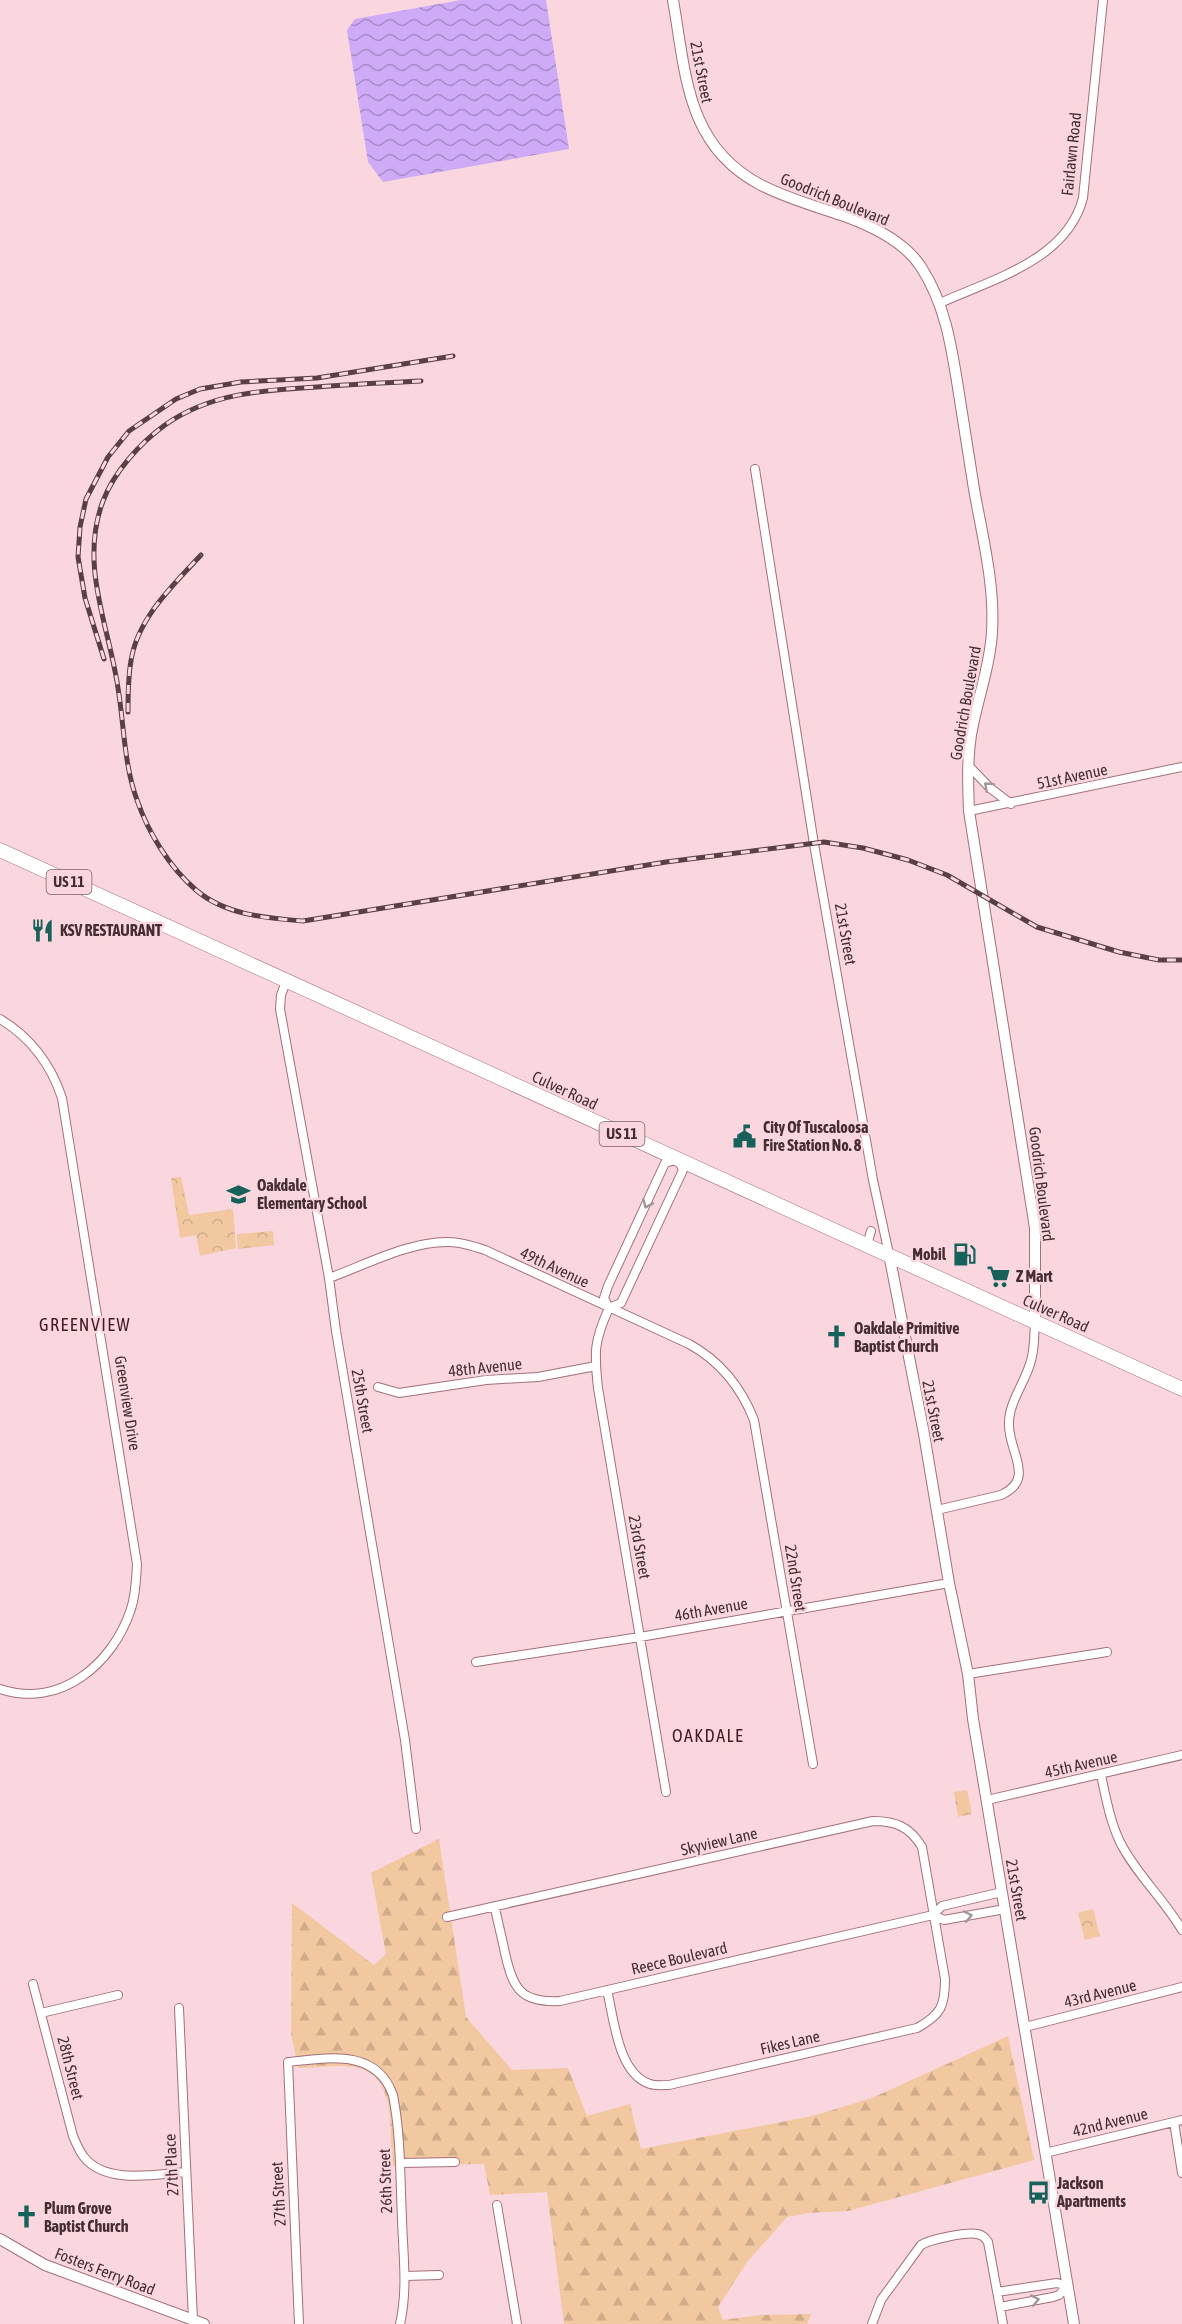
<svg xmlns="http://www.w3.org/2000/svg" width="1182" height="2324" viewBox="0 0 1182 2324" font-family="'Asap Condensed',sans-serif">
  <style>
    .forest { fill: url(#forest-firs) }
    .park { fill: url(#park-crowns) }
    .water { fill: url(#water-waves) }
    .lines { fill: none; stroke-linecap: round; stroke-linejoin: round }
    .minor-casing { stroke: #a36f7a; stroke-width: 10 }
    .tertiary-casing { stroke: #a36f7a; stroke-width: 12 }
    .primary-casing { stroke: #a36f7a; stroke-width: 15 }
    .minor { stroke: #fff; stroke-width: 8 }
    .tertiary { stroke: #fff; stroke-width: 10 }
    .primary { stroke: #fff; stroke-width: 14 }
    .rail-casing { stroke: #584045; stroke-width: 5 }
    .rail { stroke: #fad7de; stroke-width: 3; stroke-dasharray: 9; stroke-linecap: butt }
    .oneway { stroke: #a29699 }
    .labels { text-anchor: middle; stroke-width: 5; stroke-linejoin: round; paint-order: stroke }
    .shield { fill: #fad7de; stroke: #7b6166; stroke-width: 1.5 }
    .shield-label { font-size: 15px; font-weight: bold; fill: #452e33 }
    .street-label { font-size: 16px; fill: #452e33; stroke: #fad7de }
    .poi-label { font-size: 16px; font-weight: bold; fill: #452e33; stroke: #fad7de; text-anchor: start }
    .neighbourhood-label { font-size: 18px; letter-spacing: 1.5px; fill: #441a25; stroke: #fad7de }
  </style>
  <defs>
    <pattern id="forest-firs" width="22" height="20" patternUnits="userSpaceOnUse" patternTransform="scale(1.5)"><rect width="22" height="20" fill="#f2c8a0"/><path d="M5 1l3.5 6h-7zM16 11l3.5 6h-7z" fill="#d1ac8a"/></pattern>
    <pattern id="park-crowns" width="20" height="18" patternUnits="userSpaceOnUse" patternTransform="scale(1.5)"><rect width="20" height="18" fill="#f2c8a0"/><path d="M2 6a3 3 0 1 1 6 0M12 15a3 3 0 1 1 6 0" fill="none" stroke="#d1ac8a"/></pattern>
    <pattern id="water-waves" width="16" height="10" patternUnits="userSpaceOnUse" patternTransform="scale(1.5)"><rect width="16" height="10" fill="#ceaaf7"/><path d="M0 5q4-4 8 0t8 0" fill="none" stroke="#a98bc9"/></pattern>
  </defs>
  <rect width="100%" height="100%" fill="#fad7de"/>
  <!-- forest -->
  <path class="forest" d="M 439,1839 L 466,2017 L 512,2070 L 568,2068 L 587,2116 L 630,2104 L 641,2149 L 812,2116 L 872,2098 L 1008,2036 L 1034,2160 L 848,2211 L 808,2213 L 787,2217 L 747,2262 L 718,2307 L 723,2320 L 760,2315 L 811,2314 L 807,2324 L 564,2324 L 547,2192 L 490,2195 L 484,2164 L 391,2166 C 390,2134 398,2073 354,2067 C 336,2064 316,2068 298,2068 L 291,2033 L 292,1903 L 374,1965 L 386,1954 L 371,1873 Z"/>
  <!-- park -->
  <path class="park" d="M 181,1177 L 189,1215 L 233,1209 L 236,1248 L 200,1256 L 196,1235 L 180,1238 L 171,1178 Z
    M 273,1231 L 274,1245 L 238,1249 L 237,1234 Z
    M 967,1790 L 972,1814 L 958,1817 L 954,1792 Z
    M 1093,1909 L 1100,1936 L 1085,1940 L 1078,1913 Z"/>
  <!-- water -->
  <path class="water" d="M 461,0 L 546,0 L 569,149 L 383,182 L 368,162 L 347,30 L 355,19 Z"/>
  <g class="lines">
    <defs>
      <path id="minor" d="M 940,303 C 993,279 1067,260 1083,198 L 1103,0
        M 755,469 L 814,844 L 873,1180 L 889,1254
        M 968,765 L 990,788 L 1011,804
        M 969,811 L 1182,767
        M 287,979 L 281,995 L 280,1009 L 329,1278 L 336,1331 L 405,1740 L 416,1829
        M 0,1019 C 30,1037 51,1065 62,1098 L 137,1564 C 136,1579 136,1594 131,1609 C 113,1664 60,1709 0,1689
        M 867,1245 L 871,1231
        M 329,1278 C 365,1265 410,1241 449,1242 C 461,1242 473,1246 485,1250 L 689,1344 C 720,1361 741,1387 754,1420 L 813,1764
        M 609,1308 L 604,1298 L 608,1286 L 665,1163 L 678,1159 L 683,1170 L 621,1303 L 609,1308 C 594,1341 594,1352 598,1388 L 666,1792
        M 378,1387 L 399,1393 L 486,1380 L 538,1377 L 596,1366
        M 937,1510 L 1001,1495 C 1036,1479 1009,1453 1009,1425 C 1008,1404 1024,1384 1030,1364 C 1035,1350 1034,1335 1035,1322
        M 476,1662 L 640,1637 L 949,1583
        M 968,1674 L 1107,1652
        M 1101,1775 C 1106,1798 1110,1821 1120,1842 C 1136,1874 1164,1899 1182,1930
        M 987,1800 L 1182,1755
        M 495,1908 C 498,1923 502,1938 505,1953 C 513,1989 521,2003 560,2001 L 933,1915 L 942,1906 L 1002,1892
        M 933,1915 L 944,1920 L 1005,1909
        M 447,1917 L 873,1821 C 896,1821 910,1827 922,1847 L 945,1979 C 945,2006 941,2015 917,2028 L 669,2085 C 663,2085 656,2086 650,2084 C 618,2074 614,2019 607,1990
        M 33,1984 L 73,2136 C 76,2143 79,2151 84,2157 C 106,2185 156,2174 186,2172
        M 179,2008 L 193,2320
        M 41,2013 L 118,1995
        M 1025,2027 L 1182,1987
        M 1174,2122 L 1182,2173
        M 1045,2153 L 1182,2120
        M 400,2163 L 455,2162
        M 497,2205 L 517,2324
        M 405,2276 L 439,2275
        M 997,2292 L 1057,2283 L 1067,2286 L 1059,2295 L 1053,2297 L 1000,2307
        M 299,2324 L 288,2062 C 328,2058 376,2048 393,2095 C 401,2136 400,2178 402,2219 C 403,2254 408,2289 400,2324
        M 872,2324 L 881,2300 L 921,2245 C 931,2239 966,2232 977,2234 C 983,2235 985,2238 988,2242 L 1003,2324"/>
      <path id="tertiary" d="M 673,0 C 686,74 686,146 761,185 C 788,199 818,207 847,217 C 874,227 905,242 921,267 C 946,305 952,350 959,394 C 964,426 969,457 974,489 C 982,535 995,584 992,632 C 990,667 977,700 971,735 C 967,761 968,785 969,811 L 1035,1228 L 1035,1322
        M 889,1254 L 924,1434 L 949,1583 L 968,1674 L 973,1719 L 1074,2324
        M 0,2239 L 45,2265 L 204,2324"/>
      <path id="primary" d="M 0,850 L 1182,1389"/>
    </defs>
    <!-- minor casing -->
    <use href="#minor" class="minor-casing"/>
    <!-- tertiary casing -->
    <use href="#tertiary" class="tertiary-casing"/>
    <!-- primary casing -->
    <use href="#primary" class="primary-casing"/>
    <!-- minor -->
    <use href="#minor" class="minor"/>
    <!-- tertiary -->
    <use href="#tertiary" class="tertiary"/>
    <!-- primary -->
    <use href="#primary" class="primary"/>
    <defs>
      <path id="rail" d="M 421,381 C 386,383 351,384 317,387 C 264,390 210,393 165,425 C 140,443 114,472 103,501 C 79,565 109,626 118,688 C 124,724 124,765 137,800 C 148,832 169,867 196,890 C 225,915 266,918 303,921 L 666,862 L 824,842 L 863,848 L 908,860 L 947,875 L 1037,927 L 1119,952 L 1159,960 L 1182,960
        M 104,659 L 85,598 L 78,557 L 80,527 L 86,499 L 108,457 L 129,431 L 176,399 L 200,389 L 241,382 L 317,378 L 453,356
        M 128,712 C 128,695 128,677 131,661 C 137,619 173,585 201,555"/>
    </defs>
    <!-- rail casing -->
    <use href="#rail" class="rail-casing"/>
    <!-- rail -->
    <use href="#rail" class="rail"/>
  </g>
  <!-- one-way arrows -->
  <defs><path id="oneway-chevron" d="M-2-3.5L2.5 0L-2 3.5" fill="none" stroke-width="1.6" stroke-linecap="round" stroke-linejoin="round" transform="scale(1.5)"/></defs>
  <g class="oneway">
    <use href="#oneway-chevron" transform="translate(988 786) rotate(-138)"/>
    <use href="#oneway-chevron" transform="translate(647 1204) rotate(114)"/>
    <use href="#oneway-chevron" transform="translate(968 1916) rotate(-11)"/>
    <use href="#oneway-chevron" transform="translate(1035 2300) rotate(-11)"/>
  </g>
  <!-- icons -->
  <defs>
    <symbol id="restaurant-bare" viewBox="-9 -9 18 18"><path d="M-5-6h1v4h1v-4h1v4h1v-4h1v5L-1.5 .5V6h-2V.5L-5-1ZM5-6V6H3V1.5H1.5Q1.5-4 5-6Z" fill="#16625b" stroke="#fad7de" stroke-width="2.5" paint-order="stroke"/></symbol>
    <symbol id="civic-bare" viewBox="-9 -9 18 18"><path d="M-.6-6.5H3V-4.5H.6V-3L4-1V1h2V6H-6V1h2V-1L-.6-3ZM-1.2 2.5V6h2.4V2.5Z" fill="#16625b" stroke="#fad7de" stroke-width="2.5" paint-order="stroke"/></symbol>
    <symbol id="school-bare" viewBox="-9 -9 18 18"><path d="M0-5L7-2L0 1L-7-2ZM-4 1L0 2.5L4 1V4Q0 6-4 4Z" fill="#16625b" stroke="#fad7de" stroke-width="2.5" paint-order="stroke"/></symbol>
    <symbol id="fuel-bare" viewBox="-9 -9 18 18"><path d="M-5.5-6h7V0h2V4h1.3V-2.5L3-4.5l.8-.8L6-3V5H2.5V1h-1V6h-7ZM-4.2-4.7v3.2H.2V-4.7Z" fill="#16625b" stroke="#fad7de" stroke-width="2.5" paint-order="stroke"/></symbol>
    <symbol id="supermarket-bare" viewBox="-9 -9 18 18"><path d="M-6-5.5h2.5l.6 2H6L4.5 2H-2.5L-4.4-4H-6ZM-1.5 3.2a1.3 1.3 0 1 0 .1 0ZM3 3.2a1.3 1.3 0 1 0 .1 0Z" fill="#16625b" stroke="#fad7de" stroke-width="2.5" paint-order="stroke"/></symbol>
    <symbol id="church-bare" viewBox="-9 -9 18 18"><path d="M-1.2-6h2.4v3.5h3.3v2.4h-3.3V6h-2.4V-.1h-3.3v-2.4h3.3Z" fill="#16625b" stroke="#fad7de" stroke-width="2.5" paint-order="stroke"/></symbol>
    <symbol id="bus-bare" viewBox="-9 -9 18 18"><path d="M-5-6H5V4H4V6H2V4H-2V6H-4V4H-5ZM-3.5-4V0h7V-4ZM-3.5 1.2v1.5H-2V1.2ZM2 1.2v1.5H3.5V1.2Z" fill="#16625b" stroke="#fad7de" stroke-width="2.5" paint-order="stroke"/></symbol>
  </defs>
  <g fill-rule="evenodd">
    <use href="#restaurant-bare" x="26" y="914" width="33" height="33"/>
    <use href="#civic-bare" x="728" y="1120" width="33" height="33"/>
    <use href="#school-bare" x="222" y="1178" width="33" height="33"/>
    <use href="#fuel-bare" x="948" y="1238" width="33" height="33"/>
    <use href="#supermarket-bare" x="982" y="1260" width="33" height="33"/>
    <use href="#church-bare" x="820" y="1320" width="33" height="33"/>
    <use href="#bus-bare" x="1022" y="2176" width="33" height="33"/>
    <use href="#church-bare" x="10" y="2200" width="33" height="33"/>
  </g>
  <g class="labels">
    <!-- shield labels -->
    <g class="shield">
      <rect x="46.5" y="870" width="45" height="24" rx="4.5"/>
      <rect x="599.5" y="1122" width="45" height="24" rx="4.5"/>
    </g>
    <g class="shield-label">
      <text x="69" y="887">US 11</text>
      <text x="622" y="1139">US 11</text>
    </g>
    <!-- street labels -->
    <g class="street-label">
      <text transform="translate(702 72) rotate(79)" y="6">21st Street</text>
      <text transform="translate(1071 154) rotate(-84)" y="6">Fairlawn Road</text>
      <text transform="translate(835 199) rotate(22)" y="6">Goodrich Boulevard</text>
      <text transform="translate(965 703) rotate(-80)" y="6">Goodrich Boulevard</text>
      <text transform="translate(1072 776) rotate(-12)" y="6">51st Avenue</text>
      <text transform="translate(846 934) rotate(80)" y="6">21st Street</text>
      <text transform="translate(565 1090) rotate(25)" y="6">Culver Road</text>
      <text transform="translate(1042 1184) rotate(83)" y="6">Goodrich Boulevard</text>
      <text transform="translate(555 1267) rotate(25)" y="6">49th Avenue</text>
      <text transform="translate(1056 1313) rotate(24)" y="6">Culver Road</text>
      <text transform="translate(485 1367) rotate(-6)" y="6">48th Avenue</text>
      <text transform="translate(363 1401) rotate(80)" y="6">25th Street</text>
      <text transform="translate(128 1403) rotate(81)" y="6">Greenview Drive</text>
      <text transform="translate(934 1411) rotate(79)" y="6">21st Street</text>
      <text transform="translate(640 1547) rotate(80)" y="6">23rd Street</text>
      <text transform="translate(796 1578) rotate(81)" y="6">22nd Street</text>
      <text transform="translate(711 1609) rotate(-10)" y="6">46th Avenue</text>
      <text transform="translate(1081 1764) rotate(-13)" y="6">45th Avenue</text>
      <text transform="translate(719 1841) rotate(-13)" y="6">Skyview Lane</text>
      <text transform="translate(1017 1890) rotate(80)" y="6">21st Street</text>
      <text transform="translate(679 1958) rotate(-13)" y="6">Reece Boulevard</text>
      <text transform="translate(1100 1993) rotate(-14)" y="6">43rd Avenue</text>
      <text transform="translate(790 2042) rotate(-13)" y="6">Fikes Lane</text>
      <text transform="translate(71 2068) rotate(76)" y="6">28th Street</text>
      <text transform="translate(1110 2122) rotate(-14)" y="6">42nd Avenue</text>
      <text transform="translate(171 2165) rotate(-93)" y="6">27th Place</text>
      <text transform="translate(385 2181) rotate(-92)" y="6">26th Street</text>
      <text transform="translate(278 2194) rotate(-93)" y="6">27th Street</text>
      <text transform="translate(105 2271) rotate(21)" y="6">Fosters Ferry Road</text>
    </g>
    <!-- poi labels -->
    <g class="poi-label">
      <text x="60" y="936">KSV RESTAURANT</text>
      <text x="763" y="1133">City Of Tuscaloosa<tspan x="763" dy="18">Fire Station No. 8</tspan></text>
      <text x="257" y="1191">Oakdale<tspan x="257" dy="18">Elementary School</tspan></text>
      <text x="946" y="1260" text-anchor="end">Mobil</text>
      <text x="1016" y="1282">Z Mart</text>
      <text x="854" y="1334">Oakdale Primitive<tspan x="854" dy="18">Baptist Church</tspan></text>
      <text x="1057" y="2189">Jackson<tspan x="1057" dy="18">Apartments</tspan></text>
      <text x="44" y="2214">Plum Grove<tspan x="44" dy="18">Baptist Church</tspan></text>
    </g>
    <!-- neighbourhood labels -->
    <g class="neighbourhood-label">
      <text x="85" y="1331">GREENVIEW</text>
      <text x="708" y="1742">OAKDALE</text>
    </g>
  </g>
</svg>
